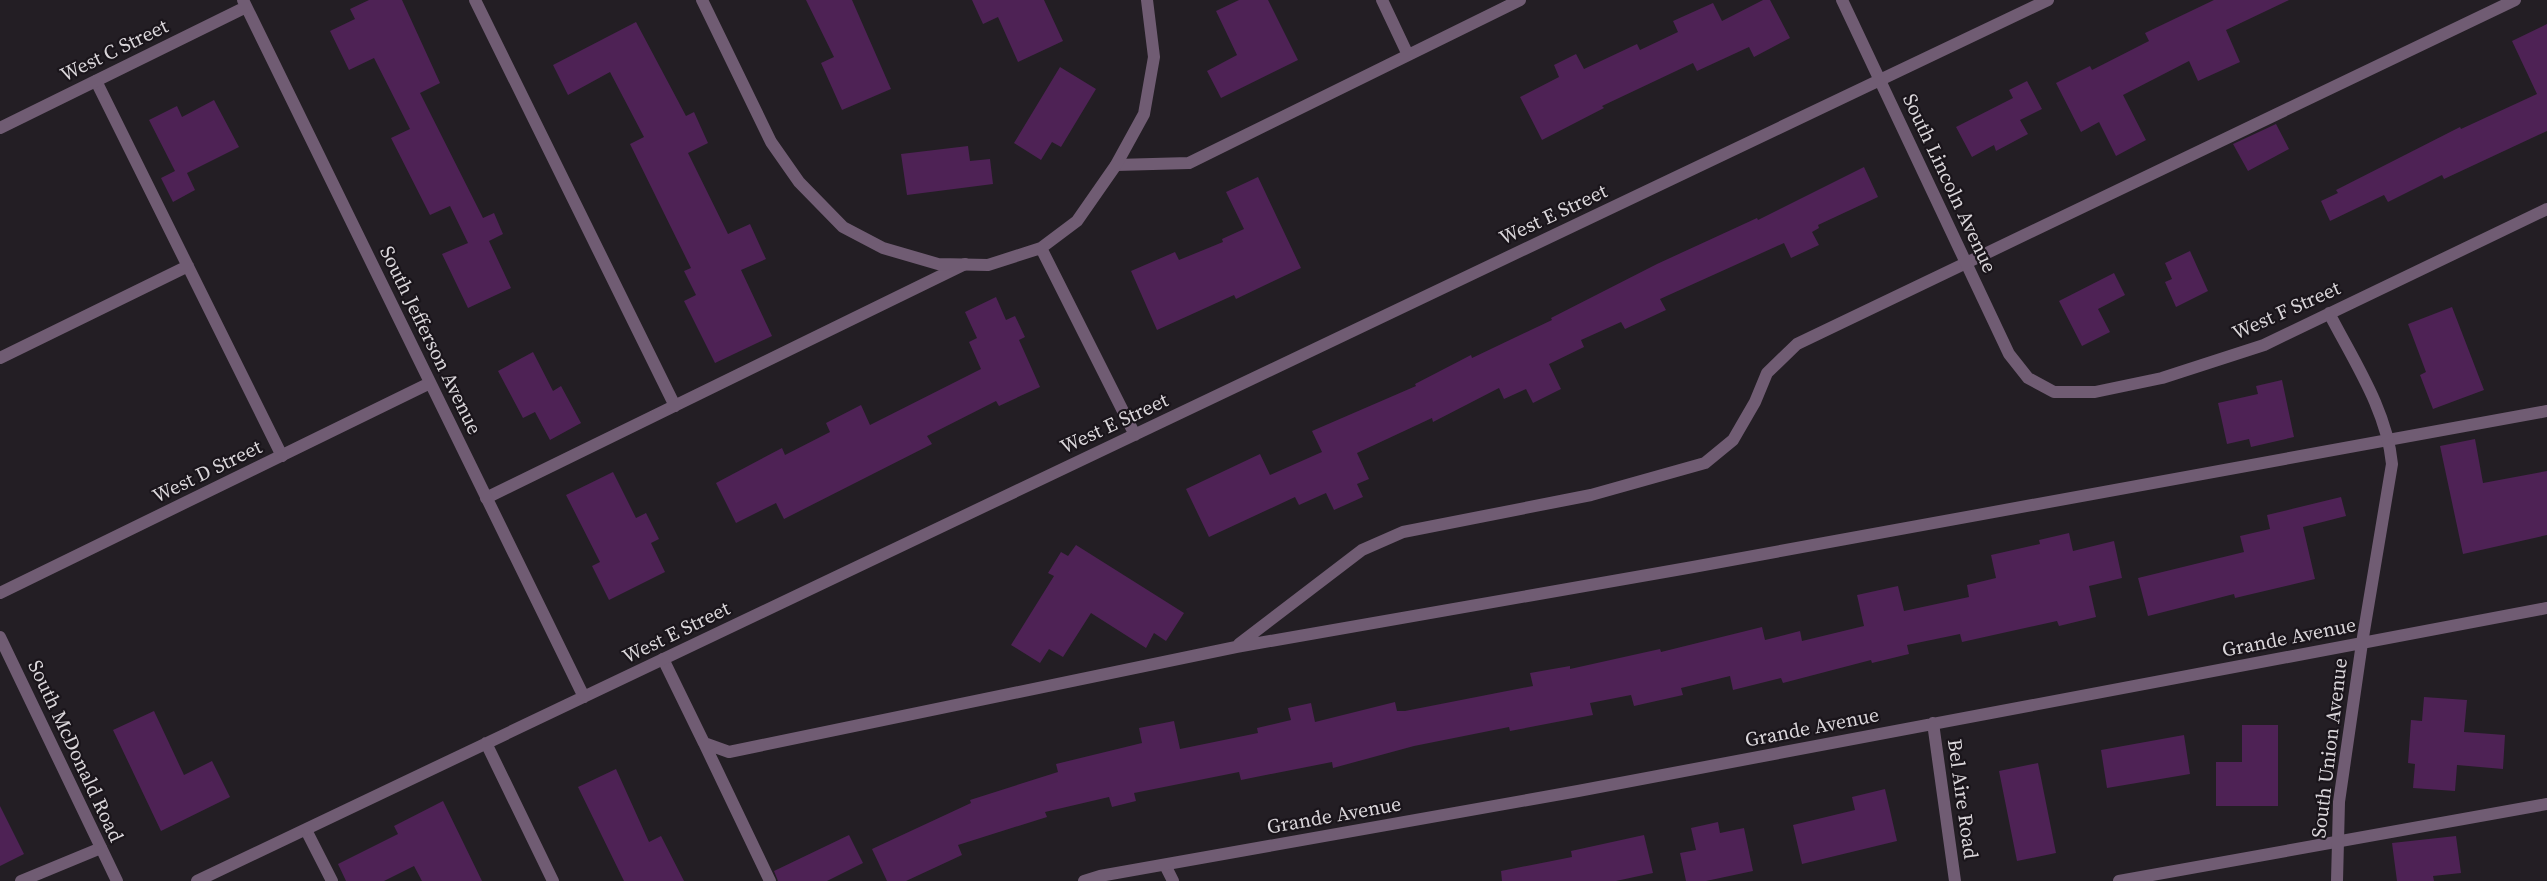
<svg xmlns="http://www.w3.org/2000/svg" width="2547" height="881" viewBox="0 0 2547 881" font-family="'Source Serif 4',serif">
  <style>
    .building { fill: #4e2255 }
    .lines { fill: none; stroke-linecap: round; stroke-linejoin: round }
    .service { stroke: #705c73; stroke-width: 12 }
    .minor { stroke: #705c73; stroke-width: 12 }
    .tertiary { stroke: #705c73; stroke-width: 12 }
    .labels { text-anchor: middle; stroke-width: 4.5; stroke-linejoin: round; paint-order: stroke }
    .street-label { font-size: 20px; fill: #dad6da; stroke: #1a151b }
  </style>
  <rect width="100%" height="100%" fill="#231e24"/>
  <!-- building -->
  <path class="building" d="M 369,0 L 402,0 L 440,83 L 420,93 L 483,218 L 494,213 L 503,234 L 489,241 L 511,288 L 468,308 L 442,254 L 468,243 L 450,206 L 430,215 L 391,138 L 410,129 L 374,58 L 349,70 L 330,31 L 355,19 L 350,9 Z
    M 806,0 L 852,0 L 891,89 L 842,110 L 821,63 L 834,57 Z
    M 972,0 L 1044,0 L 1063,41 L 1018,62 L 998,17 L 983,24 Z
    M 1239,0 L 1268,0 L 1298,60 L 1221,98 L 1207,71 L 1237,55 L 1216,11 Z
    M 1763,0 L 1770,0 L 1790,38 L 1754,57 L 1749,47 L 1697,71 L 1693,63 L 1602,106 L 1604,108 L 1542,140 L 1520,97 L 1559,77 L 1554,65 L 1576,54 L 1584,69 L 1637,44 L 1640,50 L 1678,32 L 1673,21 L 1713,3 L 1722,21 Z
    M 2214,0 L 2289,0 L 2226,30 L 2240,62 L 2198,81 L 2189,61 L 2123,95 L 2146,140 L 2116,156 L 2099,122 L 2081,132 L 2056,83 L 2090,66 L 2092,70 L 2149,41 L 2145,33 Z
    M 636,22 L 686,116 L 694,112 L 708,143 L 688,153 L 728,234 L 750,224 L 766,259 L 741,270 L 772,336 L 715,363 L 684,301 L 696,295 L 684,271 L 691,268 L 630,144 L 644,137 L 610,72 L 568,95 L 553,65 Z
    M 2547,24 L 2547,131 L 2444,179 L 2442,175 L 2388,202 L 2384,195 L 2330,221 L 2321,201 L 2338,193 L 2336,190 L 2460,127 L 2461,129 L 2537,94 L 2512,41 Z
    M 1060,67 L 1096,89 L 1061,147 L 1052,142 L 1041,160 L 1014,143 Z
    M 2027,81 L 2042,109 L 2020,120 L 2028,134 L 1996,151 L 1994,145 L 1972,157 L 1956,127 L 2013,98 L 2009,90 Z
    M 214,100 L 239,147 L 187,173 L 195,190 L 173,202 L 161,178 L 175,171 L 149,120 L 177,106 L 182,117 Z
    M 2276,124 L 2289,149 L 2248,171 L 2233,144 Z
    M 968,146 L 970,161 L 990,159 L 993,184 L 907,195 L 901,154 Z
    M 1864,167 L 1878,197 L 1818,225 L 1819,228 L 1812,232 L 1819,245 L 1791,258 L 1784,243 L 1660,299 L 1666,310 L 1625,329 L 1621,322 L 1581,340 L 1584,347 L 1549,364 L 1561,389 L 1533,403 L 1526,389 L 1504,399 L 1499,388 L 1433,422 L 1432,418 L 1357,453 L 1369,479 L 1357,484 L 1363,497 L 1334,510 L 1326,493 L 1299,505 L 1295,497 L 1209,537 L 1186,489 L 1260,454 L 1270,475 L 1322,452 L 1312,431 L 1416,386 L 1415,384 L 1471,355 L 1472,358 L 1552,320 L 1551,318 L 1657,264 L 1757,218 L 1758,220 Z
    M 1258,177 L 1301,268 L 1236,299 L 1234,295 L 1157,330 L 1131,271 L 1175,252 L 1179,260 L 1223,242 L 1222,239 L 1244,229 L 1226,192 Z
    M 2190,251 L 2208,291 L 2176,307 L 2165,282 L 2172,279 L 2165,263 Z
    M 2114,273 L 2125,295 L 2098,309 L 2110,332 L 2082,346 L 2059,301 Z
    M 996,297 L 1006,320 L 1015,316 L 1025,337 L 1019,340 L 1040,387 L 999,406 L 996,401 L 927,436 L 932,444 L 784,519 L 776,503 L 736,523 L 716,483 L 782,448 L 785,455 L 830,432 L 826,423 L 861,405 L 870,425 L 981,369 L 969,342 L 977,338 L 965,312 Z
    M 2452,307 L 2484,390 L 2433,409 L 2420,375 L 2426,372 L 2408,324 Z
    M 533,352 L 553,391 L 561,386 L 581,423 L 550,440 L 535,412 L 523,418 L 498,371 Z
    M 2282,380 L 2294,437 L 2251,447 L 2249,439 L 2227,444 L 2218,403 L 2258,394 L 2256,386 Z
    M 2475,439 L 2483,483 L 2547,471 L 2547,535 L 2463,554 L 2440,446 Z
    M 613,472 L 636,518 L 646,513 L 659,539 L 651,543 L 665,572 L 609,600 L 592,566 L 600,562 L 566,495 Z
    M 2341,497 L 2346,516 L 2303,527 L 2315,579 L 2235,598 L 2234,594 L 2148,616 L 2138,578 L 2244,552 L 2240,536 L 2270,529 L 2267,515 Z
    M 2069,533 L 2073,551 L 2114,541 L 2122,578 L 2089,586 L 2096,617 L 2059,626 L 2057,621 L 1962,642 L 1960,634 L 1907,645 L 1909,654 L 1872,663 L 1871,660 L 1783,683 L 1781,678 L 1733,690 L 1730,676 L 1681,688 L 1683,695 L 1634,706 L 1631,695 L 1590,703 L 1593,715 L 1510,731 L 1509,727 L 1414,746 L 1333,768 L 1332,762 L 1241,780 L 1239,772 L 1134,793 L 1136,801 L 1112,807 L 1109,797 L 1045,812 L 1047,817 L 958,845 L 962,855 L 906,881 L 887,881 L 872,849 L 971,803 L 970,800 L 1058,772 L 1056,764 L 1142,743 L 1139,728 L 1174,721 L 1180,749 L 1258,733 L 1257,728 L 1291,720 L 1288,708 L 1311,703 L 1315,722 L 1395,702 L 1397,711 L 1405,711 L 1533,686 L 1530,673 L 1570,666 L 1570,669 L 1660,649 L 1661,652 L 1762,627 L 1765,640 L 1800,631 L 1802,641 L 1864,626 L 1857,595 L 1898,586 L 1904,611 L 1969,597 L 1967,585 L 1996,578 L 1991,555 L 2040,544 L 2039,540 Z
    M 1076,545 L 1184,613 L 1166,641 L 1154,633 L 1146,648 L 1091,613 L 1063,657 L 1049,649 L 1040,663 L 1011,645 L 1054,576 L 1048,573 L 1061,552 L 1068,556 Z
    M 2424,697 L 2467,700 L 2464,732 L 2505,735 L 2503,769 L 2457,765 L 2455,791 L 2413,788 L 2415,764 L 2408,763 L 2411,720 L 2422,721 Z
    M 154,711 L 184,775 L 212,761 L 230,797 L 161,831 L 113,730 Z
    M 2242,725 L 2278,725 L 2278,806 L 2216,806 L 2216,762 L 2242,762 Z
    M 2184,735 L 2190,774 L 2107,788 L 2101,750 Z
    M 2038,763 L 2056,853 L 2017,861 L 1999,771 Z
    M 616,769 L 649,842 L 661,836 L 684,881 L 624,881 L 578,787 Z
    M 1885,789 L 1897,841 L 1802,864 L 1793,825 L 1855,810 L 1852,797 Z
    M 443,801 L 482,881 L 422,881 L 414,866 L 384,881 L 346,881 L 338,864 L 398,834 L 394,826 Z
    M 0,806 L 24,854 L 0,866 Z
    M 1718,822 L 1720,833 L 1744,828 L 1753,871 L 1706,881 L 1686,881 L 1680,853 L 1696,850 L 1691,828 Z
    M 849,835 L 863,863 L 827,881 L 778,881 L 774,871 Z
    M 1644,835 L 1653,873 L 1616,881 L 1502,881 L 1501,871 L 1572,857 L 1571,851 Z
    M 2456,836 L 2461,873 L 2433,876 L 2434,881 L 2397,881 L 2392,843 Z"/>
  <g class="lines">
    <!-- service -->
    <path class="service" d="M 475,0 L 675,406
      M 1382,0 L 1408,55
      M 96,81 L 282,456
      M 1116,165 L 1189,163 L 1520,0
      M 0,358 L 188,266
      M 486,498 L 965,264
      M 1239,644 L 1362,550 L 1403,532 L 1591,495 L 1705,463 L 1733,440 L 1755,402 L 1767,373 L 1797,344 L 2515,0
      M 663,659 L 704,743 L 729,752 L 1236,647 L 1693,567 L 2547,411
      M 704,743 L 770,881
      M 306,830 L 332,881
      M 1165,865 L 1173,881
      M 21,881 L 101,848
      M 2119,881 L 2547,804"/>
    <!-- minor -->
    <path class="minor" d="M 243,0 L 584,697
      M 702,0 L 771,142 L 799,182 L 843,227 L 883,248 L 938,264 L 988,265 L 1041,248 L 1077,221 L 1116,165 L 1144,114 L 1154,57 L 1147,0
      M 1842,0 L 2009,354 L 2028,378 L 2054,392 L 2095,392 L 2162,378 L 2264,345 L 2547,209
      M 0,128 L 246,7
      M 1041,248 L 1135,435
      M 2329,313 C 2353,360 2387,410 2392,464 L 2362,643 L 2339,802 L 2337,881
      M 0,593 L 430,383
      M 1933,723 L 1955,881
      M 486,743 L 553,881
      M 197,881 L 2048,0
      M 1084,881 L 1100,876 L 1578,791 L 2547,608"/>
    <!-- tertiary -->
    <path class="tertiary" d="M 0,637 L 117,881"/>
  </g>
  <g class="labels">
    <!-- street labels -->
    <g class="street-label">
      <text transform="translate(114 50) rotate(-26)" y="7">West C Street</text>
      <text transform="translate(1950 183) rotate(65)" y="7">South Lincoln Avenue</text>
      <text transform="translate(1553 214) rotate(-25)" y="7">West E Street</text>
      <text transform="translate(2286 310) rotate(-24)" y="7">West F Street</text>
      <text transform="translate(431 340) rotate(64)" y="7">South Jefferson Avenue</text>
      <text transform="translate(1114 423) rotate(-25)" y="7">West E Street</text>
      <text transform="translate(207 471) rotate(-26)" y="7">West D Street</text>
      <text transform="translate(676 632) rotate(-26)" y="7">West E Street</text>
      <text transform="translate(2289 637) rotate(-11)" y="7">Grande Avenue</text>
      <text transform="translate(1812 727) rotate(-11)" y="7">Grande Avenue</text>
      <text transform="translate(2329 748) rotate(-83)" y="7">South Union Avenue</text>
      <text transform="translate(76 751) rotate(65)" y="7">South McDonald Road</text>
      <text transform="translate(1963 799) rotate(82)" y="7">Bel Aire Road</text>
      <text transform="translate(1334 815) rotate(-10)" y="7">Grande Avenue</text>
    </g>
  </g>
</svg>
